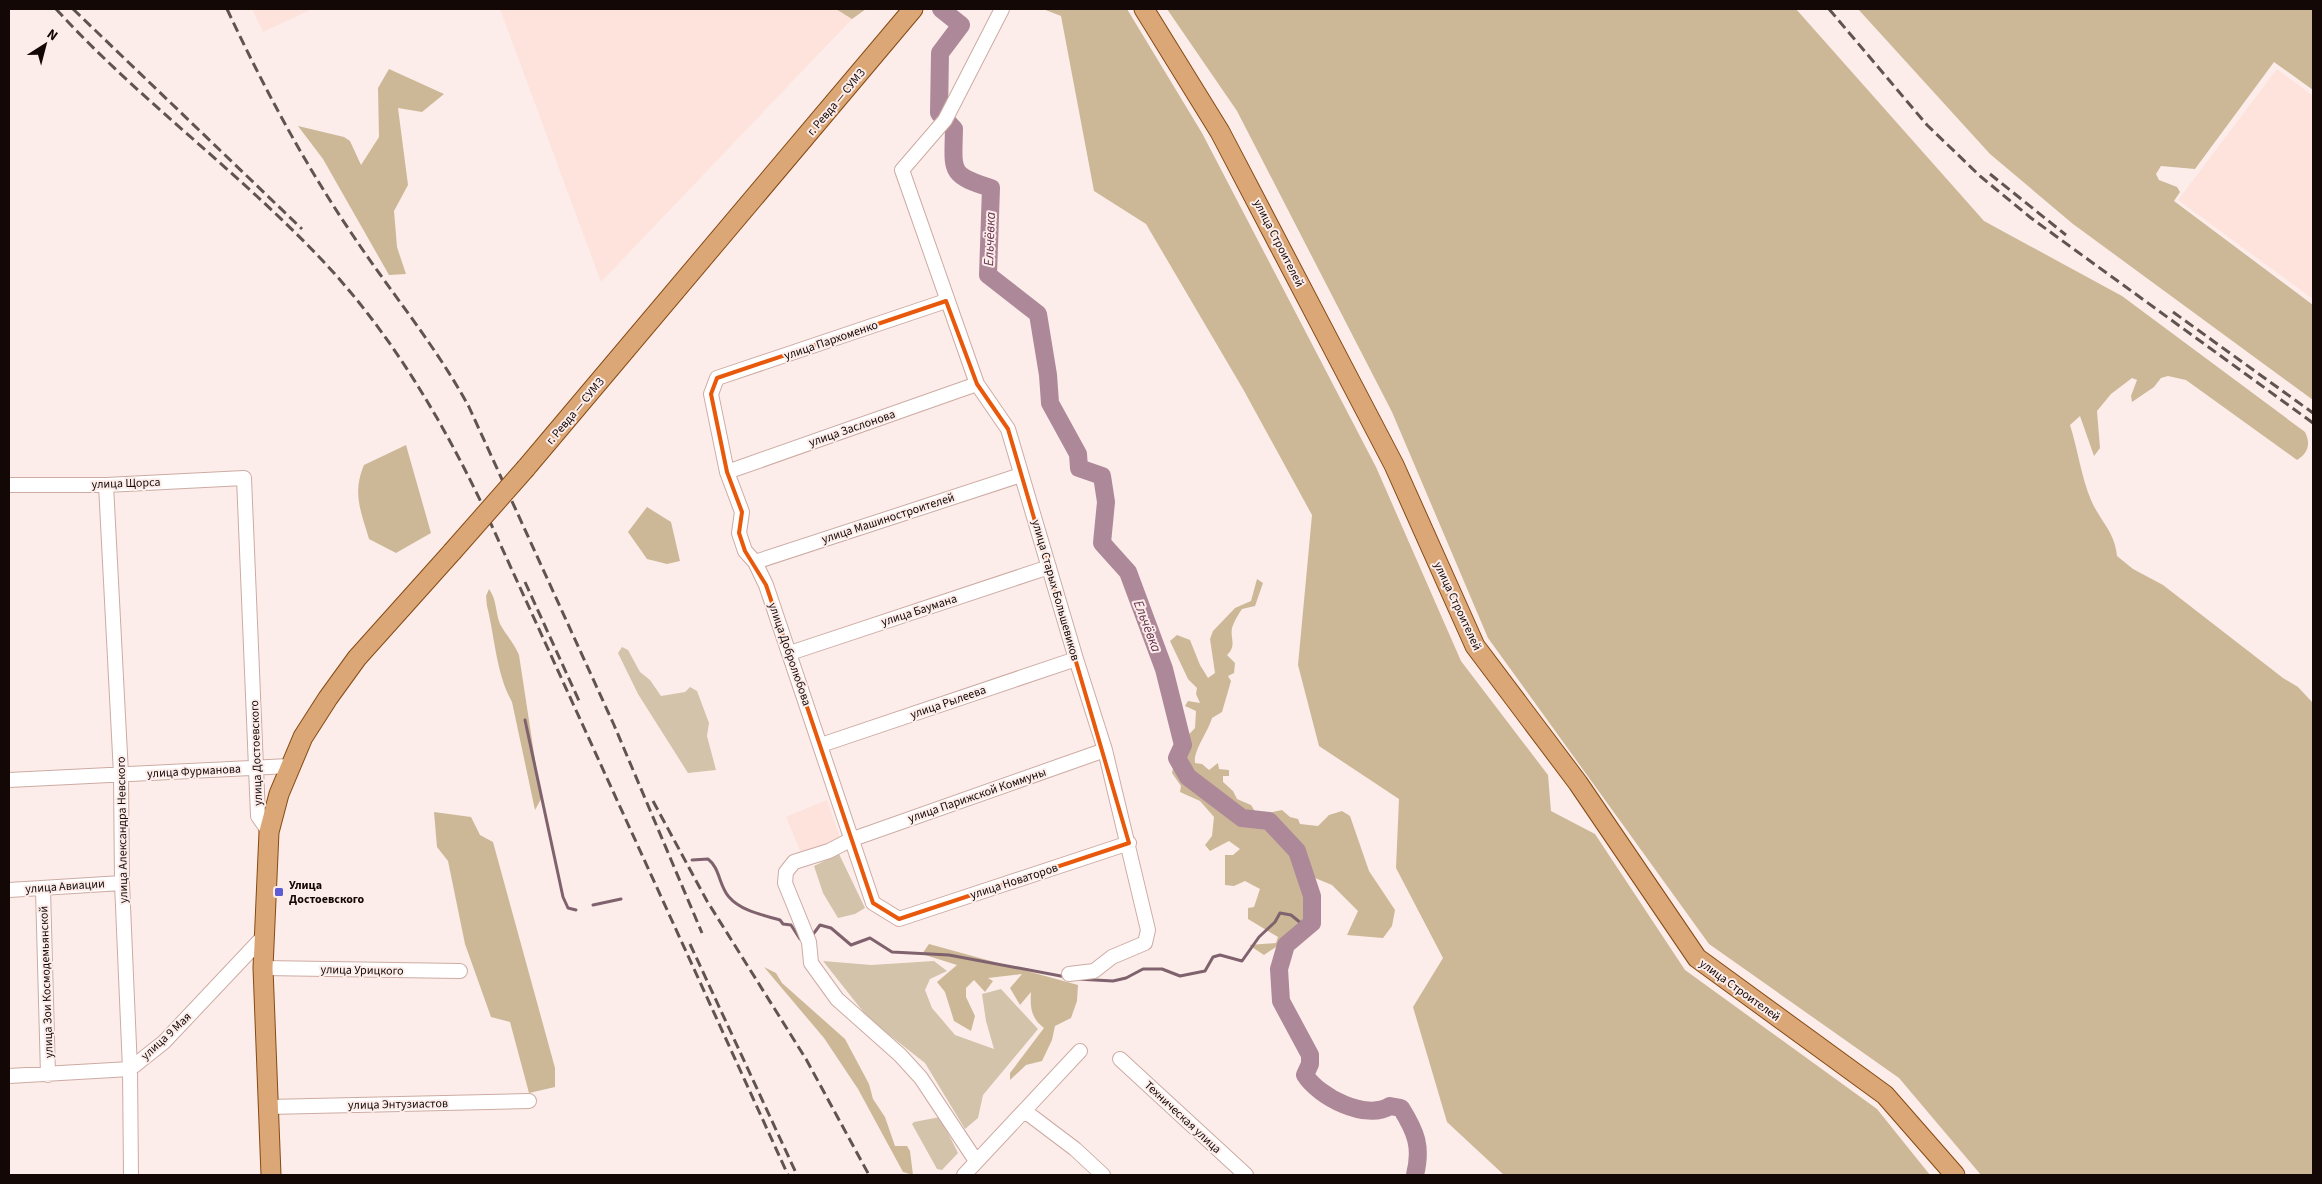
<svg xmlns="http://www.w3.org/2000/svg" width="2322" height="1184" viewBox="0 0 2322 1184" font-family="'Source Sans 3',sans-serif">
  <style>
    .built { fill: #fde3dc }
    .green { fill: #d2c3aa }
    .forest { fill: #ccb897 }
    .lines { fill: none; stroke-linecap: round; stroke-linejoin: round }
    .stream { stroke: #7f626d; stroke-width: 3 }
    .river { stroke: #ad8899; stroke-width: 18 }
    .minor-casing { stroke: #cdaba3; stroke-width: 16 }
    .major-casing { stroke: #864a13; stroke-width: 21 }
    .minor { stroke: #fff; stroke-width: 14 }
    .major { stroke: #dca776; stroke-width: 19 }
    .rail { stroke: #605451; stroke-width: 3; stroke-dasharray: 10 5; stroke-linecap: butt }
    .major-bridge-casing { stroke: #864a13; stroke-width: 21; stroke-linecap: butt }
    .major-bridge { stroke: #dca776; stroke-width: 19 }
    .marked { fill: none; stroke: #e8590c; stroke-width: 4; stroke-linejoin: round }
    .poi-dot { fill: #5d5cd4; stroke: #fcedea; stroke-width: 2 }
    .labels { text-anchor: middle; stroke-width: 4; stroke-linejoin: round; paint-order: stroke }
    .street-label { font-size: 12px; fill: #130806; stroke: #fcedea }
    .poi-label { font-size: 12px; font-weight: bold; fill: #130806; stroke: #fcedea; text-anchor: start }
    .water-label { font-size: 14px; font-style: italic; fill: #65334d; stroke: #fcedea }
  </style>
  <rect width="100%" height="100%" fill="#fcedea"/>
  <!-- built -->
  <path class="built" d="M 252,9 L 312,9 L 263,32 Z
    M 500,9 L 840,9 L 852,19 L 601,282 Z
    M 2277,69 L 2313,96 L 2313,299 L 2178,200 Z
    M 827,800 L 840,838 L 801,853 L 786,817 Z"/>
  <!-- green -->
  <path class="green" d="M 622,647 L 628,650 L 640,672 L 650,680 L 661,696 L 685,692 L 690,687 L 697,691 L 709,723 L 707,736 L 716,770 L 688,773 L 638,694 L 618,653 Z
    M 839,854 L 865,908 L 855,914 L 838,918 L 823,893 L 814,866 Z
    M 823,961 L 871,965 L 934,961 L 947,971 L 930,979 L 925,990 L 932,1008 L 955,1035 L 994,1049 L 986,1021 L 982,994 L 1001,989 L 1038,1029 L 983,1095 L 978,1118 L 965,1129 L 925,1063 L 869,1019 Z
    M 940,1117 L 958,1153 L 942,1170 L 937,1169 L 912,1124 L 914,1122 Z"/>
  <!-- forest -->
  <path class="forest" d="M 836,9 L 866,9 L 852,19 Z
    M 1043,9 L 1127,9 L 1202,133 L 1376,467 L 1461,661 L 1548,775 L 1551,811 L 1595,834 L 1685,970 L 1877,1109 L 1930,1175 L 1504,1175 L 1447,1122 L 1413,1007 L 1443,958 L 1396,868 L 1399,799 L 1319,746 L 1298,665 L 1312,515 L 1243,389 L 1146,224 L 1094,191 L 1061,16 Z
    M 1167,9 L 1796,9 L 1984,221 L 2122,296 L 2305,432 C 2311,444 2308,453 2297,460 L 2186,380 L 2168,376 L 2161,378 L 2154,387 L 2132,402 L 2131,396 L 2137,380 L 2132,378 L 2111,394 L 2097,411 L 2100,448 L 2094,456 L 2080,416 L 2070,425 C 2078,450 2081,476 2091,500 C 2100,521 2115,532 2117,556 L 2133,569 L 2163,585 L 2283,678 L 2298,687 L 2313,703 L 2313,1175 L 1981,1175 L 1899,1078 L 1709,944 L 1488,638 L 1392,412 L 1237,111 Z
    M 1858,9 L 2313,9 L 2313,90 L 2274,62 L 2195,169 L 2161,166 L 2156,174 L 2159,180 L 2177,187 L 2180,192 L 2174,201 L 2313,305 L 2313,400 L 2073,224 L 1990,154 Z
    M 389,69 L 444,94 L 422,112 L 398,108 L 408,185 L 394,211 L 397,247 L 406,274 L 389,275 L 323,159 L 298,126 L 344,137 L 350,141 L 361,165 L 379,137 L 378,88 Z
    M 406,445 L 431,533 L 396,553 L 369,539 C 361,511 352,494 364,465 Z
    M 647,507 L 671,522 L 680,561 L 667,564 L 647,559 L 628,532 Z
    M 1257,579 L 1263,583 L 1255,606 L 1242,609 C 1238,615 1234,621 1232,628 C 1230,639 1237,646 1227,655 L 1235,663 L 1234,673 L 1228,676 L 1231,681 L 1222,712 L 1212,718 C 1208,732 1193,751 1195,763 L 1202,764 L 1209,770 L 1218,763 L 1219,769 L 1229,770 L 1229,776 L 1223,776 L 1223,782 L 1233,791 L 1237,799 L 1251,805 L 1256,813 L 1263,814 L 1282,810 L 1290,817 L 1298,819 L 1300,824 L 1318,826 L 1329,815 L 1342,811 L 1350,816 L 1369,871 L 1395,910 L 1392,926 L 1383,938 L 1347,935 L 1358,911 L 1332,885 L 1315,878 L 1318,892 L 1319,918 L 1264,955 L 1249,945 L 1276,943 L 1278,937 L 1248,919 L 1248,908 L 1254,907 L 1260,889 L 1245,881 L 1234,886 L 1225,885 L 1225,855 L 1233,855 L 1240,849 L 1229,841 L 1210,851 L 1205,845 L 1212,836 L 1214,817 L 1200,801 L 1180,792 L 1181,786 L 1172,773 L 1178,746 L 1195,728 L 1196,711 L 1185,706 L 1188,701 L 1200,703 L 1196,694 L 1197,688 L 1188,679 L 1170,641 L 1177,635 L 1190,640 L 1200,665 L 1208,678 L 1215,673 L 1210,639 L 1213,631 L 1235,608 L 1251,601 Z
    M 489,589 C 497,600 495,611 500,624 C 506,635 514,643 519,655 L 541,799 L 535,810 L 512,702 C 496,673 495,638 487,606 L 486,596 Z
    M 434,812 L 471,817 L 480,835 L 493,842 L 555,1068 L 555,1087 L 529,1093 L 510,1022 L 491,1017 L 465,944 L 448,861 L 437,847 Z
    M 929,944 L 1078,985 L 1077,1001 L 1071,1018 L 1055,1026 L 1052,1040 L 1042,1061 L 1026,1065 L 1010,1080 L 1010,1073 L 1044,1028 C 1031,1018 1030,1008 1031,992 L 1020,1005 L 1010,988 L 1022,974 L 988,978 L 993,981 L 985,992 L 974,980 L 966,988 L 966,997 L 975,1016 L 971,1031 L 954,1021 L 945,992 L 937,982 L 957,965 L 922,954 Z
    M 764,967 L 776,973 L 782,983 L 845,1039 L 869,1084 L 873,1099 L 885,1117 L 895,1146 L 907,1146 L 910,1151 L 913,1175 L 903,1172 L 858,1089 L 824,1038 Z"/>
  <g class="lines">
    <!-- stream -->
    <path class="stream" d="M 525,720 L 563,897 L 568,908 L 576,910
      M 692,860 L 708,859 C 720,868 719,886 729,897 C 741,911 763,915 780,920 L 783,924 L 791,925 L 800,939 L 802,939
      M 593,905 L 621,899
      M 811,937 L 820,925 L 831,928 L 851,945 L 870,938 L 892,952 L 949,955 L 1066,977
      M 1077,979 L 1113,981 L 1126,978 L 1143,969 L 1162,969 L 1180,976 L 1205,971 L 1213,957 L 1220,955 L 1242,961 L 1259,937 L 1275,922 L 1280,913 L 1291,915 L 1307,928"/>
    <!-- river -->
    <path class="river" d="M 941,9 L 961,25 L 940,53 L 939,113 L 954,129 C 953,172 949,175 991,188 L 988,275 L 1038,314 L 1048,375 L 1050,403 L 1078,454 L 1079,468 L 1102,476 L 1106,502 L 1102,543 L 1128,572 L 1164,669 L 1183,745 L 1177,758 L 1188,777 L 1242,818 L 1269,821 L 1297,851 L 1312,896 L 1312,923 L 1286,945 L 1279,969 L 1281,1001 L 1310,1055 L 1310,1064 L 1305,1075 C 1319,1097 1366,1121 1390,1106 L 1401,1108 C 1416,1132 1422,1147 1415,1175"/>
    <defs>
      <path id="minor" d="M 1002,9 L 945,120 L 902,170 L 977,384 L 1008,429 L 1076,659 L 1105,750 L 1148,930 L 1145,943 L 1112,957 L 1094,971 L 1069,974
        M 946,301 L 717,378 L 711,394 L 727,472 L 742,512 L 739,533 L 745,551 L 755,562 L 766,585 L 873,903 L 899,919 L 1129,843
        M 727,472 L 977,384
        M 9,485 L 106,485 L 244,478 L 258,816 L 269,832
        M 106,485 L 121,774 L 122,883 L 130,1069 L 131,1175
        M 755,562 L 1021,475
        M 790,653 L 1049,567
        M 821,745 L 1076,659
        M 9,780 L 289,766
        M 43,889 L 48,1075
        M 9,890 L 122,883
        M 263,968 L 460,971
        M 1120,1059 L 1246,1175
        M 9,1076 L 130,1069 L 164,1042 L 264,936
        M 268,1107 L 529,1101
        M 1026,1112 L 1075,1149 L 1103,1175
        M 976,1161 L 921,1078 L 900,1055 L 837,999 L 811,963 L 809,942 L 785,883 L 786,872 L 794,862 L 829,851 L 850,840 L 1105,750
        M 964,1175 L 1080,1051"/>
      <path id="major" d="M 1144,9 L 1220,132 L 1394,465 L 1475,646 L 1578,783 L 1697,958 L 1885,1095 L 1955,1175
        M 526,468 L 913,9
        M 271,1175 L 263,968 L 269,832 L 279,794 L 303,737 L 328,698 L 357,658 L 452,552"/>
    </defs>
    <!-- minor casing -->
    <use href="#minor" class="minor-casing"/>
    <!-- major casing -->
    <use href="#major" class="major-casing"/>
    <!-- minor -->
    <use href="#minor" class="minor"/>
    <!-- major -->
    <use href="#major" class="major"/>
    <!-- rail -->
    <path class="rail" d="M 56,9 C 138,99 238,171 322,260 C 389,331 439,415 481,502 L 788,1175
      M 73,9 L 302,229
      M 227,9 C 264,88 305,165 354,237 C 392,294 436,346 469,407 L 614,725 L 702,933
      M 1829,9 L 1927,125 L 1980,176 L 2031,218 L 2313,423
      M 1990,174 L 2066,235
      M 2173,312 L 2313,413
      M 525,582 L 580,703
      M 653,801 L 707,901 L 806,1059 L 869,1175
      M 690,944 L 797,1175"/>
    <defs>
      <path id="major-bridge" d="M 452,552 L 526,468"/>
    </defs>
    <!-- major-bridge casing -->
    <use href="#major-bridge" class="major-bridge-casing"/>
    <!-- major-bridge -->
    <use href="#major-bridge" class="major-bridge"/>
  </g>
  <!-- marked area -->
  <path class="marked" d="M 946,301 L 977,384 L 1008,429 L 1129,843 L 899,919 L 873,903 L 766,585 L 745,551 L 739,533 L 742,512 L 727,472 L 711,394 L 717,378 Z"/>
  <!-- markers -->
  <rect class="poi-dot" x="274" y="887" width="10" height="10" rx="2.5"/>
  <g class="labels">
    <!-- street labels -->
    <g class="street-label">
      <text transform="translate(836 102) rotate(-50)" y="4">г. Ревда — СУМЗ</text>
      <text transform="translate(1279 243) rotate(63)" y="4">улица Строителей</text>
      <text transform="translate(831 340) rotate(-19)" y="4">улица Пархоменко</text>
      <text transform="translate(575 411) rotate(-50)" y="4">г. Ревда — СУМЗ</text>
      <text transform="translate(852 428) rotate(-19)" y="4">улица Заслонова</text>
      <text transform="translate(126 483) rotate(-2)" y="4">улица Щорса</text>
      <text transform="translate(888 518) rotate(-18)" y="4">улица Машиностроителей</text>
      <text transform="translate(1056 590) rotate(74)" y="4">улица Старых Большевиков</text>
      <text transform="translate(1458 606) rotate(65)" y="4">улица Строителей</text>
      <text transform="translate(919 610) rotate(-18)" y="4">улица Баумана</text>
      <text transform="translate(790 654) rotate(71)" y="4">улица Добролюбова</text>
      <text transform="translate(948 702) rotate(-19)" y="4">улица Рылеева</text>
      <text transform="translate(256 753) rotate(-92)" y="4">улица Достоевского</text>
      <text transform="translate(194 771) rotate(-3)" y="4">улица Фурманова</text>
      <text transform="translate(977 795) rotate(-19)" y="4">улица Парижской Коммуны</text>
      <text transform="translate(122 830) rotate(-91)" y="4">улица Александра Невского</text>
      <text transform="translate(1014 881) rotate(-18)" y="4">улица Новаторов</text>
      <text transform="translate(65 886) rotate(-4)" y="4">улица Авиации</text>
      <text transform="translate(362 970) rotate(1)" y="4">улица Урицкого</text>
      <text transform="translate(46 982) rotate(-92)" y="4">улица Зои Космодемьянской</text>
      <text transform="translate(1740 990) rotate(36)" y="4">улица Строителей</text>
      <text transform="translate(166 1036) rotate(-43)" y="4">улица 9 Мая</text>
      <text transform="translate(398 1104) rotate(-1)" y="4">улица Энтузиастов</text>
      <text transform="translate(1183 1117) rotate(43)" y="4">Техническая улица</text>
    </g>
    <!-- poi labels -->
    <g class="poi-label">
      <text x="289" y="889">Улица<tspan x="289" dy="14">Достоевского</tspan></text>
    </g>
    <!-- water labels -->
    <g class="water-label">
      <text transform="translate(989 239) rotate(-88)" y="5">Ельчёвка</text>
      <text transform="translate(1148 626) rotate(69)" y="5">Ельчёвка</text>
    </g>
  </g>
  <!-- border -->
  <rect width="2322" height="1184" fill="none" stroke="#130806" stroke-width="20"/>
  <!-- north arrow -->
  <g transform="translate(45 45) rotate(36)" stroke="#fcedea" stroke-width="4" paint-order="stroke">
  <path d="M0-4L9 19L0 12L-9 19Z" fill="#130806"/>
  <text y="-8" font-size="14" font-weight="bold" text-anchor="middle" fill="#130806">N</text>
  </g>
</svg>
